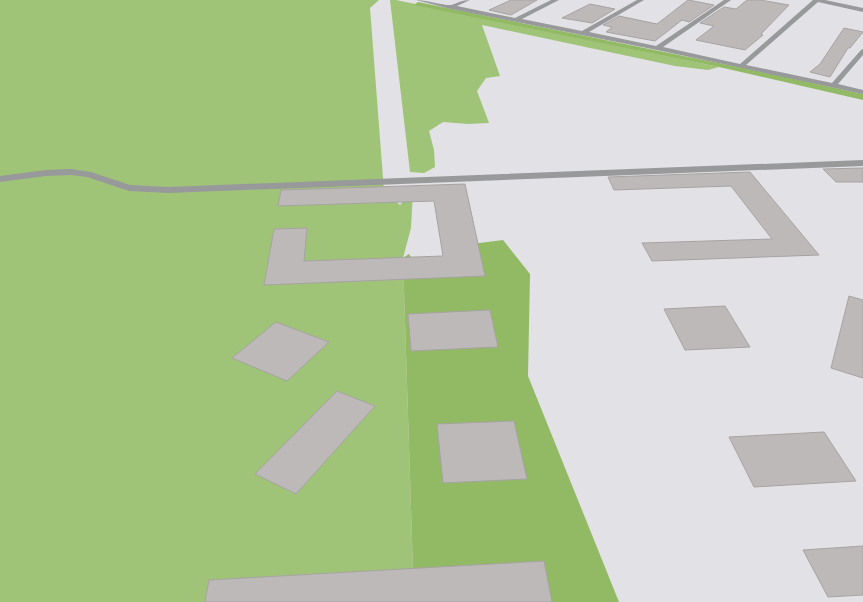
<svg xmlns="http://www.w3.org/2000/svg" width="863" height="602" viewBox="0 0 863 602" font-family="Merriweather,serif">
  <style>
    .green { fill: #a0c477 }
    .forest { fill: #92b964 }
    .building { fill: #bdb9b8; stroke: #a7a3a2 }
    .lines { fill: none; stroke-linecap: round; stroke-linejoin: round }
    .minor { fill: #97999a; fill-rule: evenodd }
  </style>
  <rect width="100%" height="100%" fill="#e2e1e5"/>
  <!-- green -->
  <path class="green" d="M 0,0 L 379,0 L 370,8 L 384,191 L 400,205 L 413,191 L 411,228 L 403,258 L 414,602 L 0,602 Z
    M 390,0 L 396,0 L 719,67 L 708,70 L 675,66 L 482,25 L 500,76 L 486,78 L 477,91 L 489,123 L 468,124 L 443,122 L 429,131 L 434,150 L 435,167 L 424,173 L 410,172 Z"/>
  <!-- forest -->
  <path class="forest" d="M 418,2 L 743,68 L 863,94 L 863,100 L 719,67 L 414,5 Z
    M 503,240 L 530,274 L 528,376 L 619,602 L 414,602 L 403,258 L 409,254 L 416,265 L 449,275 L 464,245 Z"/>
  <!-- building -->
  <path class="building" d="M 511,0 L 537,0 L 511,15 L 489,10 Z
    M 688,0 L 714,5 L 689,22 L 682,20 L 655,41 L 606,32 L 612,27 L 603,25 L 619,16 L 657,24 Z
    M 747,0 L 760,0 L 789,5 L 761,34 L 763,35 L 745,50 L 696,40 L 714,26 L 700,23 L 724,7 L 736,9 Z
    M 590,4 L 615,9 L 592,23 L 562,18 Z
    M 844,28 L 863,32 L 850,48 L 848,48 L 830,77 L 810,72 L 820,64 Z
    M 863,168 L 863,182 L 836,182 L 823,169 Z
    M 750,172 L 819,255 L 652,261 L 642,243 L 772,239 L 731,186 L 614,190 L 608,177 Z
    M 465,184 L 485,276 L 264,285 L 274,229 L 307,228 L 304,261 L 443,256 L 434,201 L 278,206 L 281,190 Z
    M 849,296 L 863,300 L 863,378 L 831,368 Z
    M 725,306 L 750,347 L 685,350 L 664,309 Z
    M 490,310 L 498,347 L 411,351 L 408,314 Z
    M 276,322 L 329,342 L 287,381 L 232,358 Z
    M 337,391 L 375,406 L 296,494 L 255,474 Z
    M 514,421 L 527,479 L 443,483 L 437,424 Z
    M 824,432 L 856,481 L 754,487 L 729,437 Z
    M 863,546 L 863,595 L 828,597 L 803,550 Z
    M 544,561 L 552,602 L 205,602 L 209,580 Z"/>
  <g class="lines">
    <!-- minor -->
    <path class="minor" d="M 416,0 C 425,0 446,6 451,5 C 458,3 462,0 470,0 L 457,6 L 515,18 L 551,0 L 559,0 L 522,19 L 582,31 L 637,0 L 644,0 L 589,32 L 656,46 L 724,0 L 731,0 L 663,47 L 740,64 L 813,0 L 825,0 L 863,8 L 863,12 L 818,2 L 746,65 L 832,83 L 861,50 L 863,49 L 863,55 L 838,84 L 863,90 L 863,94 L 657,50 L 451,9 Z
      M 863,160 L 863,166 L 168,193 L 129,191 L 87,177 L 71,175 L 46,176 L 0,182 L 0,176 L 46,170 L 71,169 L 91,172 L 130,185 L 168,187 Z"/>
  </g>
</svg>
